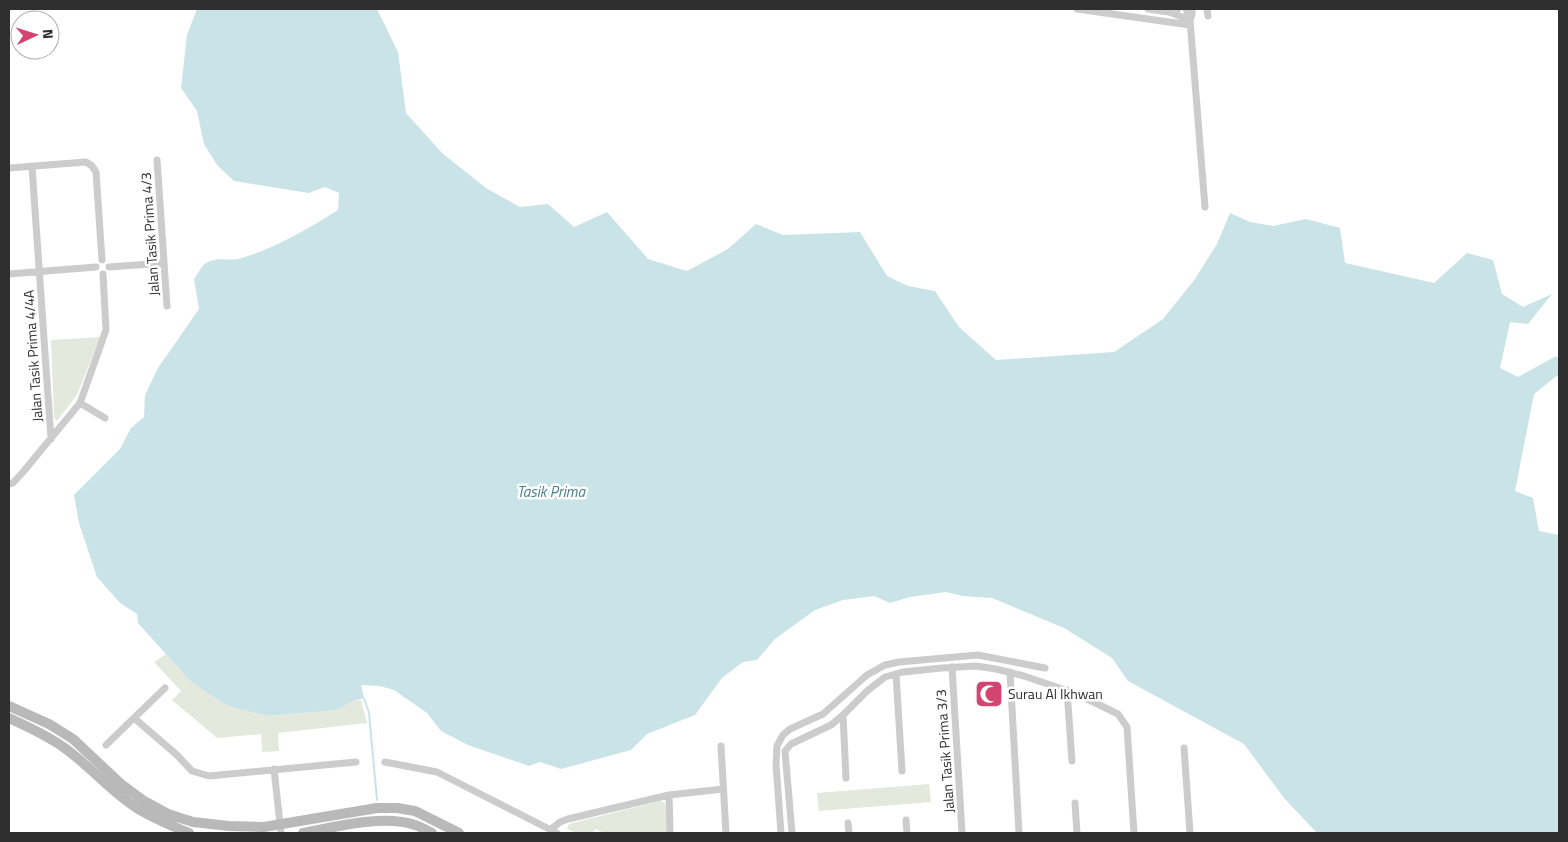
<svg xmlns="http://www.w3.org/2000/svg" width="1568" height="842" viewBox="0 0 1568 842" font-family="'Titillium Web',sans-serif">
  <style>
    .green { fill: #e5e8dc }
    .water { fill: #cae3e7 }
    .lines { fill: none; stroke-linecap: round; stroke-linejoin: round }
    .stream { stroke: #cae3e7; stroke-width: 2 }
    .street { stroke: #ccc; stroke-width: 7 }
    .secondary { stroke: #b9b9b9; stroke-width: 10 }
    .labels { text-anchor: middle; stroke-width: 5; stroke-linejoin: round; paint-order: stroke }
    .street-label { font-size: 14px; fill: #2f2f2f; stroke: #fff }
    .poi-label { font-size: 14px; fill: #2f2f2f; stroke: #fff; text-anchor: start }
    .water-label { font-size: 15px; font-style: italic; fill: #457f89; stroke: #fff }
  </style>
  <rect width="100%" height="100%" fill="#fff"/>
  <!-- green -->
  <path class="green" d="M 100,337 L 77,395 L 57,421 L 54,418 L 51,340 Z
    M 166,654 L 191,682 L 224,704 L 234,708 L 268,716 L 338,710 L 353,701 L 361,700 L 367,723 L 278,733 L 279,751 L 262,752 L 261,734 L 217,738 L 172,700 L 181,691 L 154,662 Z
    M 929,784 L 931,802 L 819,811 L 817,793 Z
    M 660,801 L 665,803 L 668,833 L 605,833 L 595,829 L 593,833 L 577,833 L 567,829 L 569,824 Z"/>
  <!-- water -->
  <path class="water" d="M 197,9 L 377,9 L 398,52 L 406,113 L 442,153 L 486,188 L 520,207 L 548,204 L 574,227 L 607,212 L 648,259 L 687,271 L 728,249 L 756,224 L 783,235 L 860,232 L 887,276 L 908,286 L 935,291 L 959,327 L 996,360 L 1114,352 L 1163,319 L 1195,279 L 1217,244 L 1230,213 L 1250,222 L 1273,226 L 1306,219 L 1340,228 L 1345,263 L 1434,283 L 1467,253 L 1493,260 L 1502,294 L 1523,307 L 1552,294 L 1528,324 L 1510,322 L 1500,368 L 1518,377 L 1556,356 L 1559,359 L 1559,374 L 1534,394 L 1515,491 L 1533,498 L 1539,531 L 1559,535 L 1559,833 L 1317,833 L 1284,798 L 1244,744 L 1128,681 L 1112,658 L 1064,628 L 992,598 L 963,596 L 946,592 L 910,597 L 890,603 L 874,596 L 843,600 L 815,610 L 775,639 L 757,660 L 743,662 L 722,678 L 695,715 L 647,734 L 631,750 L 561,769 L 540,762 L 529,766 L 468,745 L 441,731 L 427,713 L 394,690 L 380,686 L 361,685 L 364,698 L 353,701 L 338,710 L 268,716 L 234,708 L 224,704 L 191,682 L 138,623 L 137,614 L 120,603 L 97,577 L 79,523 L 74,495 L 120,449 L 131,428 L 144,417 L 145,395 L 158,368 L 199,309 L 194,279 C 198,274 202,264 208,262 C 220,256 230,262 242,258 C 275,248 308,229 338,210 L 339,193 L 325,187 L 309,193 L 234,181 L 217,165 L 204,144 L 197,111 L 181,88 L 187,35 Z"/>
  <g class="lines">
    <!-- stream -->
    <path class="stream" d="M 364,698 L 369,713 L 377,800"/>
    <!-- street -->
    <path class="street" d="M 1077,9 L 1190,25
      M 1148,9 L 1169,12 L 1178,9
      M 1186,9 L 1190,20 L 1205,207
      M 1207,9 L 1208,16
      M 1169,12 L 1190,20
      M 1190,20 L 1192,15 L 1192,9
      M 157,160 L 167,306
      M 32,167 L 51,439
      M 9,168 L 86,162 L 92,166 L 96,172 L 102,260
      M 109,267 L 164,263
      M 9,274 L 96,267
      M 80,403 L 105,418
      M 9,484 L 13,483 L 23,472 L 80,403 L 106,330 L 103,274
      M 952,667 L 962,833
      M 1010,672 L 1019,833
      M 896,674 L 902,771
      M 1067,690 L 1072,761
      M 843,715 L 846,778
      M 134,718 L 177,755 L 192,771 L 209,776 L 356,762
      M 106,745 L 165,688
      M 721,746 L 726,833
      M 1184,748 L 1190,833
      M 385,762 L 437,772 L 557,833
      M 274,769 L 281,833
      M 669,795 L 670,833
      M 1075,803 L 1077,833
      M 906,820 L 907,833
      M 848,823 L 849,833
      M 550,830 L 560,822 L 568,819 L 614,808 L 669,795 L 723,789
      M 781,833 L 776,764 L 777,746 L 783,735 L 790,729 L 823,714 L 867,675 L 885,665 L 899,662 L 978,655 L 1045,668
      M 792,833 L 785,751 L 791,744 L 831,725 L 843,715 L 867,691 L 885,677 L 903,672 L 942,668 L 976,666 L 996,669 L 1024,676 L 1077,694 L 1118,714 L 1127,727 L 1134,833"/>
    <!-- secondary -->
    <path class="secondary" d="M 9,706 L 49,724 L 73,739 L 121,784 L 144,801 L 168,814 L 193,822 L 229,826 L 264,827 L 377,808 L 397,808 L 415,811 L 459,833
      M 9,718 C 28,727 49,736 66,749 C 92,768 113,794 140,810 C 155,819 172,826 189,833
      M 303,833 C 334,827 384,814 415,825 C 421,827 426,830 432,833"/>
  </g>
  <!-- icons -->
  <defs>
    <symbol id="mosque-square" viewBox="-11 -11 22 22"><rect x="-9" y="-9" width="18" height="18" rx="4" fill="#d34472" stroke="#fff"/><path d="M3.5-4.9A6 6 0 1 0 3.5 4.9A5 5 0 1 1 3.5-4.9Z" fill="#fff"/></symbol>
  </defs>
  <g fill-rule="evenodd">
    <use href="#mosque-square" x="973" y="678" width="32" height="32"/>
  </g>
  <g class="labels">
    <!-- street labels -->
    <g class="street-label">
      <text transform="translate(150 234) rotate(-94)" y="5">Jalan Tasik Prima 4/3</text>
      <text transform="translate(33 356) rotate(-94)" y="5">Jalan Tasik Prima 4/4A</text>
      <text transform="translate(945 751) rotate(-94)" y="5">Jalan Tasik Prima 3/3</text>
    </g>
    <!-- poi labels -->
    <g class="poi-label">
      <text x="1008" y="699">Surau Al Ikhwan</text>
    </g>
    <!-- water labels -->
    <g class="water-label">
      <text x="551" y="497">Tasik Prima</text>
    </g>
  </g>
  <!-- border -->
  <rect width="1568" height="842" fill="none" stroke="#2f2f2f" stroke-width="20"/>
  <!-- north arrow -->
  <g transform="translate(35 35) rotate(86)"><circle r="24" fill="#ffffff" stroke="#acacac"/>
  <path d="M0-4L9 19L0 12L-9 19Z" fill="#d34472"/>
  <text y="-8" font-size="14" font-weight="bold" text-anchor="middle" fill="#2f2f2f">N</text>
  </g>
</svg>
